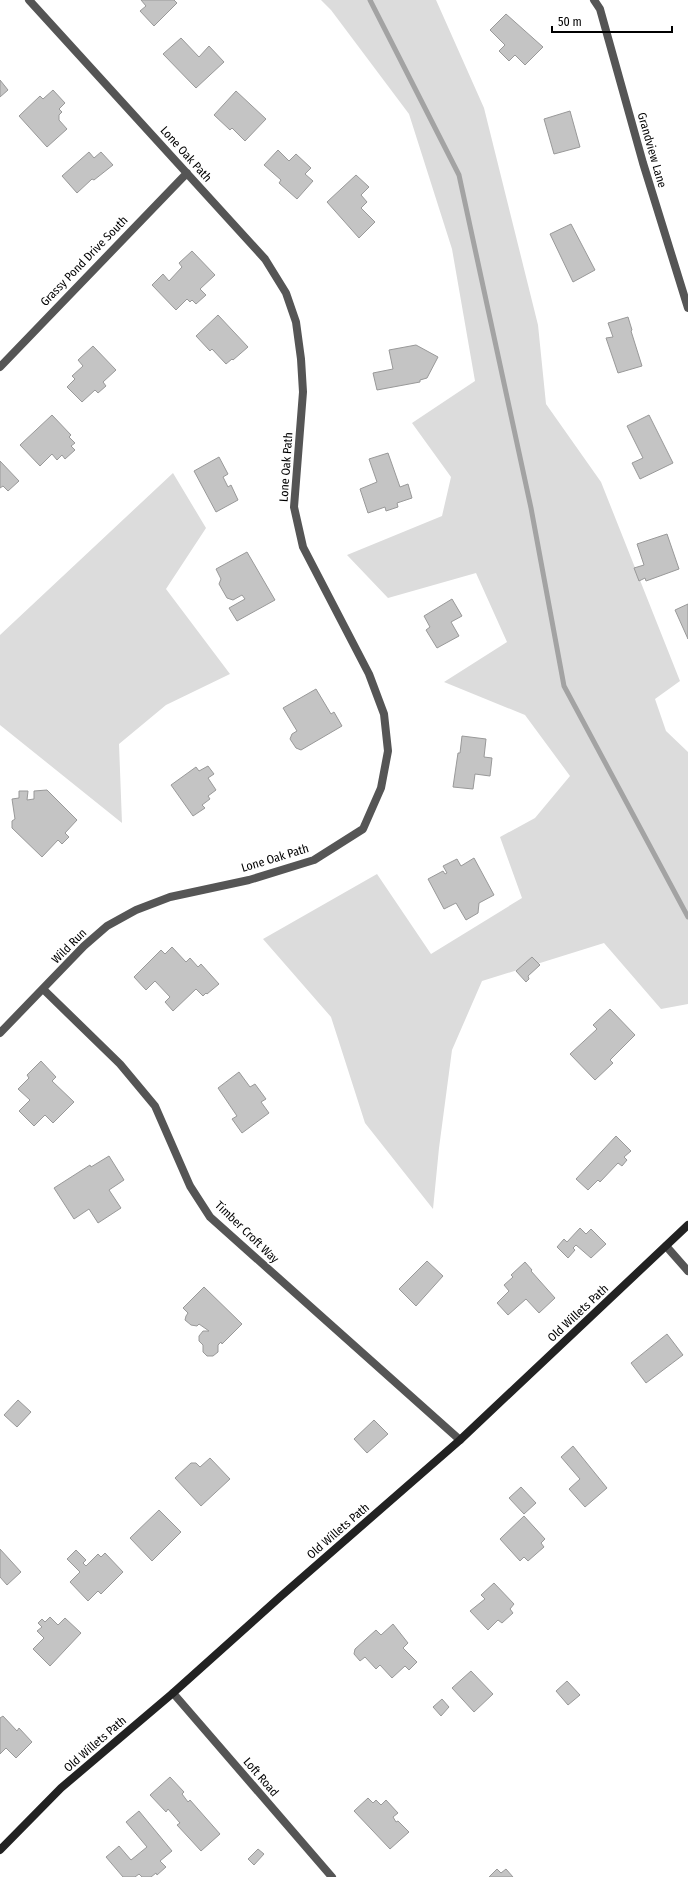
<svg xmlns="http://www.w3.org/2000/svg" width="688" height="1877" viewBox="0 0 688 1877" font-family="'Fira Sans Condensed',sans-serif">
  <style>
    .green { fill: #dcdcdc }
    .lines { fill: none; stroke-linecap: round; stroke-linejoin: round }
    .stream { stroke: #a3a3a3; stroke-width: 5 }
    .building { fill: #c4c4c4; stroke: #999 }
    .street { stroke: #555; stroke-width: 8 }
    .secondary { stroke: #222; stroke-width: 8 }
    .labels { text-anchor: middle; stroke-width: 3.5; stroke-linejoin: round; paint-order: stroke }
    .street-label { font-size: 12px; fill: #000; stroke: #fff }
  </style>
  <rect width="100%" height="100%" fill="#fff"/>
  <!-- green -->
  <path class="green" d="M 321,0 L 436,0 L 484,108 L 538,325 L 546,404 L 601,482 L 680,681 L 655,699 L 666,731 L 688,752 L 688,1004 L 661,1009 L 604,943 L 482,981 L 452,1050 L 439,1148 L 433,1209 L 365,1123 L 331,1017 L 263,939 L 377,874 L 431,954 L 522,898 L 500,837 L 535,818 L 570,776 L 525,715 L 444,682 L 507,642 L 476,573 L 388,598 L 347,555 L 442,516 L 451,477 L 412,423 L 475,381 L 452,249 L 409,114 L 331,10 Z
    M 173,473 L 206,528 L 166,589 L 230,674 L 166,705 L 119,744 L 122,823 L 0,725 L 0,635 Z"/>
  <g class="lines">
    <!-- stream -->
    <path class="stream" d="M 370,0 L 459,175 L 531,508 L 564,686 L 688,917"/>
  </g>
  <!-- building -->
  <path class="building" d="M 141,0 L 174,0 L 177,3 L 154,26 L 140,11 L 146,6 Z
    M 506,14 L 543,47 L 525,65 L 515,55 L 509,61 L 499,51 L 505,45 L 490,30 Z
    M 181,38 L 199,57 L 209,46 L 224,62 L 196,88 L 163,54 Z
    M 0,80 L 8,90 L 0,97 Z
    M 53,90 L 65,103 L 59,109 L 62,112 L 59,115 L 59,120 L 67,129 L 47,147 L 19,116 L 40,96 L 43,99 Z
    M 236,91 L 266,119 L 245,141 L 232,128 L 230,130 L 214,115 Z
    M 570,111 L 580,147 L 554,154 L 544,119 Z
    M 278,150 L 289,161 L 296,154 L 311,168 L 305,174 L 313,181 L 297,199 L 279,183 L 281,180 L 264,165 Z
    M 89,152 L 94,158 L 101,152 L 113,165 L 94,180 L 92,179 L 77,193 L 62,176 Z
    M 356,175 L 369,187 L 361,195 L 367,202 L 361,208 L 375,222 L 359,238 L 327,202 Z
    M 571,224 L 595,270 L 573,282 L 550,234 Z
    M 192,251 L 215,275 L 200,289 L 206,295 L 196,304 L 192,300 L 190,302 L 187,299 L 176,310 L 152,285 L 163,274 L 169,281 L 182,267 L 179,263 Z
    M 218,315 L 248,347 L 233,360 L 232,359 L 226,364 L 212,349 L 210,351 L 196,336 Z
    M 628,317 L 632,330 L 631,331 L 642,366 L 618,373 L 606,338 L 613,337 L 608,323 Z
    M 416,345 L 438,357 L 427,378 L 420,380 L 420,382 L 377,390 L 373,373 L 393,369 L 389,350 Z
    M 93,346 L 116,370 L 103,382 L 106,386 L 98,393 L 95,390 L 82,402 L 67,387 L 75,379 L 72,376 L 83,366 L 78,360 Z
    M 52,415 L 71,435 L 69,437 L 75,443 L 71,446 L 75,450 L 65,459 L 62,455 L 57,460 L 52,454 L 40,466 L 20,445 Z
    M 649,415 L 673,463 L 640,479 L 632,463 L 643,458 L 627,426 Z
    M 388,453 L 400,487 L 408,484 L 412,498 L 397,503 L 398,507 L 386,511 L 385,507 L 368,513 L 360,489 L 377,482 L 369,459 Z
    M 219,457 L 228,474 L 223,477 L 228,487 L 231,485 L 238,500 L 216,512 L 194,471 Z
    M 0,461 L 19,481 L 8,491 L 3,486 L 0,488 Z
    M 667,534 L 679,569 L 646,581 L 645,578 L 639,581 L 634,568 L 644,565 L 637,544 Z
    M 247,552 L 275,600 L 237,621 L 229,608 L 245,599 L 242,595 L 233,600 L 227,598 L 219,584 L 221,579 L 216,569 Z
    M 452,599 L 462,616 L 451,622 L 459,636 L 437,648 L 426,630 L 430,627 L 424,616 Z
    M 688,604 L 688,639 L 675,610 Z
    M 316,689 L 331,714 L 334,712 L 342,726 L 301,750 L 296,748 L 290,739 L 292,734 L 297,731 L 283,708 Z
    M 462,736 L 486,739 L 484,757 L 492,758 L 490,776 L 475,774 L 473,789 L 453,787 L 458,753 L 460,753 Z
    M 208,766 L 214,774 L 208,778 L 216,790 L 208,796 L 210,799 L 202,805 L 205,808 L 193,816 L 171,785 L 196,767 L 199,771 Z
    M 47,790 L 77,820 L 65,833 L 69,837 L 62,844 L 58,840 L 42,857 L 12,828 L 12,821 L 15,819 L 12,799 L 19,798 L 19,791 L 28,791 L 27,800 L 34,799 L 34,791 Z
    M 474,858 L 494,895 L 479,903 L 478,913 L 466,920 L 456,903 L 444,909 L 428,879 L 443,871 L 445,874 L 447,873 L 443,866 L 457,859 L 461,866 Z
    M 172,947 L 186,962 L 190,958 L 198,967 L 201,964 L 219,984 L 207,994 L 206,993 L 203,996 L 196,989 L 173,1011 L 165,1002 L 170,997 L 155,981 L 146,990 L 134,977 L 161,950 L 165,954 Z
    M 532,957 L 540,965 L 528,976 L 529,979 L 526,982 L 516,971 Z
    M 610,1009 L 635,1035 L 610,1060 L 613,1063 L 595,1080 L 570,1054 L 597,1029 L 593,1025 Z
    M 41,1061 L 56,1077 L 52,1081 L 74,1102 L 53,1123 L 45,1115 L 34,1126 L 19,1111 L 30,1100 L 18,1089 L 29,1078 L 27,1075 Z
    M 239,1072 L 250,1087 L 255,1084 L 266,1099 L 261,1102 L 269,1113 L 242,1133 L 232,1119 L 237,1116 L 218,1088 Z
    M 616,1136 L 631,1151 L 624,1157 L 627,1160 L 622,1166 L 618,1163 L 600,1182 L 598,1180 L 588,1190 L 576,1179 Z
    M 109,1156 L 124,1180 L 109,1190 L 121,1208 L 98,1223 L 89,1209 L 74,1219 L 54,1188 L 90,1165 L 91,1167 Z
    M 580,1228 L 586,1234 L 591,1229 L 606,1244 L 591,1258 L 576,1245 L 573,1248 L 575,1250 L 568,1258 L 557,1247 L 564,1239 L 567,1242 Z
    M 427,1261 L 443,1276 L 416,1306 L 399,1289 Z
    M 525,1262 L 532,1270 L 531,1271 L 555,1298 L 539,1313 L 526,1299 L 508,1315 L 497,1303 L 509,1291 L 504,1285 L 513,1277 L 511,1275 Z
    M 204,1287 L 242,1324 L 222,1344 L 221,1342 L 218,1345 L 218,1352 L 213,1356 L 207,1356 L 203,1352 L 203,1345 L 199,1341 L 199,1336 L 203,1331 L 209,1331 L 199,1324 L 197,1326 L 191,1325 L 185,1320 L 186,1316 L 188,1313 L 183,1308 Z
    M 667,1334 L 683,1355 L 646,1383 L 631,1363 Z
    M 18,1400 L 31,1412 L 17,1427 L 4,1415 Z
    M 374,1420 L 388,1434 L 367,1453 L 354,1439 Z
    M 573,1446 L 607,1488 L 585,1507 L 569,1489 L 580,1479 L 561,1457 Z
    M 210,1458 L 230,1479 L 201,1506 L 175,1478 L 191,1463 L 196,1463 L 200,1467 Z
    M 521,1487 L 536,1503 L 524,1514 L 509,1498 Z
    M 159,1510 L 181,1532 L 152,1561 L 130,1538 Z
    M 524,1516 L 545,1539 L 541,1543 L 544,1547 L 528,1561 L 524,1557 L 520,1561 L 500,1539 Z
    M 0,1549 L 21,1572 L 7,1585 L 0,1577 Z
    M 76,1550 L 86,1560 L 83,1563 L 86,1566 L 98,1554 L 101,1557 L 105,1553 L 123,1572 L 101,1594 L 98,1591 L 88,1601 L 70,1582 L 80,1572 L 67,1559 Z
    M 494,1583 L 514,1604 L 510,1609 L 513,1613 L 502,1623 L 498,1620 L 488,1630 L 470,1611 L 485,1599 L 481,1595 Z
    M 50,1617 L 58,1625 L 65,1618 L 81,1633 L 50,1666 L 33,1649 L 44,1638 L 37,1631 L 42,1627 L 38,1623 L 42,1619 L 45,1622 Z
    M 393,1624 L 408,1643 L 403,1648 L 417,1662 L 409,1670 L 405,1666 L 392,1678 L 380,1665 L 376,1669 L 365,1657 L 360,1661 L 354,1654 L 355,1649 L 376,1630 L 381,1635 Z
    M 471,1671 L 493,1694 L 474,1712 L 452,1688 Z
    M 567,1681 L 580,1695 L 568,1705 L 556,1691 Z
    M 442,1699 L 449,1707 L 441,1716 L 433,1707 Z
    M 3,1716 L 17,1731 L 19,1728 L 32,1742 L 16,1758 L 6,1748 L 0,1754 L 0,1718 Z
    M 170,1777 L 184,1792 L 182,1794 L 188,1802 L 190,1800 L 220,1834 L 201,1851 L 177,1825 L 180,1823 L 168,1809 L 166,1812 L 150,1795 Z
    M 368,1798 L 373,1803 L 376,1800 L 381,1805 L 386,1800 L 398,1813 L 393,1817 L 396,1822 L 398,1821 L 409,1832 L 390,1849 L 354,1811 Z
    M 139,1811 L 172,1851 L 160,1861 L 166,1867 L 157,1875 L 156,1873 L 151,1877 L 142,1877 L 139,1874 L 135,1877 L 123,1877 L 106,1857 L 119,1846 L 131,1860 L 147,1847 L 126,1822 Z
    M 258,1849 L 264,1854 L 254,1865 L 248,1859 Z
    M 497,1869 L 501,1873 L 506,1869 L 513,1877 L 489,1877 Z"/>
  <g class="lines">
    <!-- street -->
    <path class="street" d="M 594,0 L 600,9 L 643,163 L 688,308
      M 0,367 L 187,173
      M 43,989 L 120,1064 L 155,1106 L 190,1186 L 210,1217 L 460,1440
      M 0,1033 L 84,946 L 107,926 L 136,910 L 170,897 L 249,880 L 314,860 L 363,829 L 381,788 L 388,751 L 384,714 L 369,674 L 303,547 L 294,507 L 303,392 L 301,359 L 296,322 L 286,293 L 265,259 L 29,0
      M 666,1246 L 688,1271
      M 173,1693 L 332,1877"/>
    <!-- secondary -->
    <path class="secondary" d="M 0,1850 L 61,1788 L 173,1693 L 280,1597 L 460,1440 L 688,1225"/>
  </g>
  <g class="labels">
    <!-- street labels -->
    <g class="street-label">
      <text transform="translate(652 150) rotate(74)" y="4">Grandview Lane</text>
      <text transform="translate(186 154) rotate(48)" y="4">Lone Oak Path</text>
      <text transform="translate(84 261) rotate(-46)" y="4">Grassy Pond Drive South</text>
      <text transform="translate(286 467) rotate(-86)" y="4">Lone Oak Path</text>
      <text transform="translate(275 858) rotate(-17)" y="4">Lone Oak Path</text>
      <text transform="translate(69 946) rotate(-45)" y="4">Wild Run</text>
      <text transform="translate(247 1232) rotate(44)" y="4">Timber Croft Way</text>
      <text transform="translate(578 1313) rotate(-43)" y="4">Old Willets Path</text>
      <text transform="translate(338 1531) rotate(-41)" y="4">Old Willets Path</text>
      <text transform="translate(95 1744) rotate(-41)" y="4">Old Willets Path</text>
      <text transform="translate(261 1777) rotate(49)" y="4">Loft Road</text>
    </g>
  </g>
  <!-- scale -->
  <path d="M552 26v6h120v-6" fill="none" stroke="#000000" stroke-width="2"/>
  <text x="558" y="26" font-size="12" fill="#000000" stroke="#ffffff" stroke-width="3" paint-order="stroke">50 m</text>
</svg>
